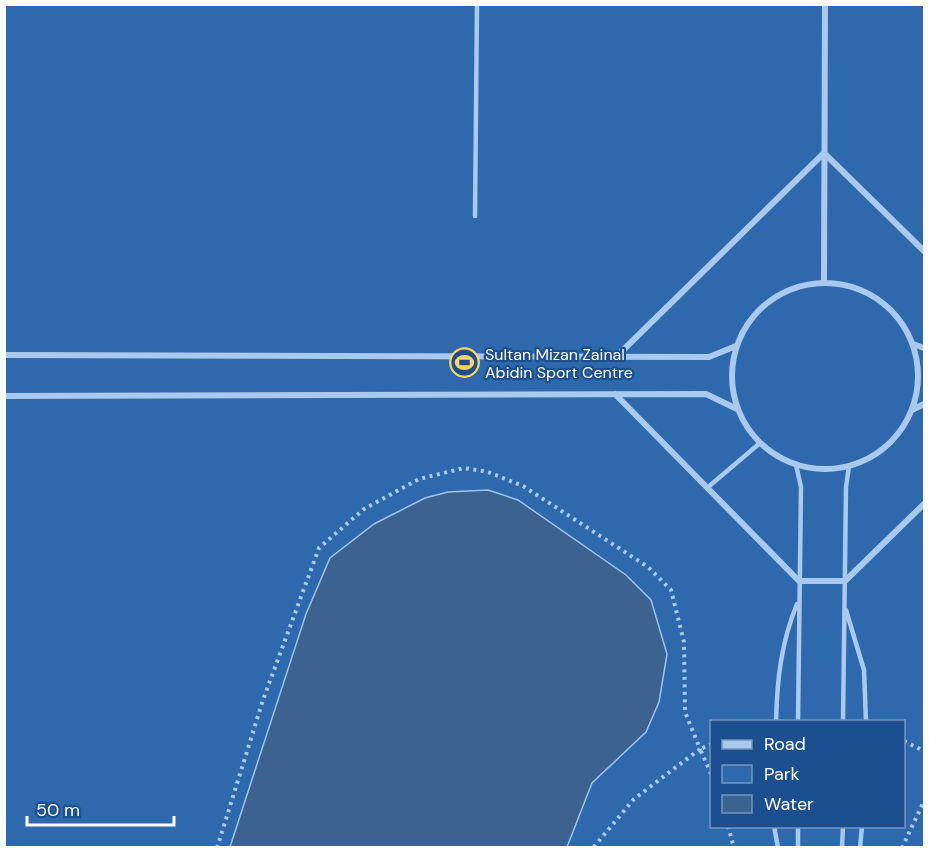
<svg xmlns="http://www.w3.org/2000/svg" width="929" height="852" viewBox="0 0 929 852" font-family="'DM Sans',sans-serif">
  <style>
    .green { fill: #2e69ad; fill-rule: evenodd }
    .water { fill: #3c6290; stroke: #9cc4f0; stroke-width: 1.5 }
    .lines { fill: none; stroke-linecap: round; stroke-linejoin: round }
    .path { stroke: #a9c9ee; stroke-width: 4; stroke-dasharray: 3 4.5; stroke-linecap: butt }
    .lane { stroke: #a9c9ee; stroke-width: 4.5 }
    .street { stroke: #a9c9ee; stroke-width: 6 }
    .labels { text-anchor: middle; stroke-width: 4.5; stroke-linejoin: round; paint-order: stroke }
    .poi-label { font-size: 16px; fill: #fff; stroke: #1b4f8f; text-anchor: start }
  </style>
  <rect width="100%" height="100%" fill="#1b4f8f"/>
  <!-- green -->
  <path class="green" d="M 5,5 L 924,5 L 924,847 L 5,848 ZM 712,722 L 904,722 L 904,826 L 712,826 Z"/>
  <!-- water -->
  <path class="water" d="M 488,490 L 518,500 L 626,575 L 651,600 L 667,654 L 659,702 L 646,732 L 592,783 L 567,847 L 230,847 L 306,614 L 330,558 L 374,524 L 425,498 L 448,492 Z"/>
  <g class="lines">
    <!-- path -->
    <path class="path" d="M 904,741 L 924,751
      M 712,744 L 700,749 L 712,776
      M 728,826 L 734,848
      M 217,848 L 263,700 L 319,548 L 364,509 L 419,479 L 464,468 L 488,472 L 523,486 L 648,567 L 671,590 L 684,642 L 685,712 L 700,749 L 634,799 L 593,848
      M 902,848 L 924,801"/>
    <!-- lane -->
    <path class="lane" d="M 475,216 L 477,4
      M 796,465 L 801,487 L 798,722
      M 707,488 L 760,443
      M 846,610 L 864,670 L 866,722
      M 776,722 C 777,680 781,643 797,604
      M 843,722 L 846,487 L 849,466
      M 774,826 L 778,848
      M 798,826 L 798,848
      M 842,848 L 843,826
      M 860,848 L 862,826"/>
    <!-- street -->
    <path class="street" d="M 824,153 L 924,251
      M 824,283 L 825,4
      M732 376a93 93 0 1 1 186 0a93 93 0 1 1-186 0Z
      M 913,344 L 924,348
      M 4,355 L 709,357 L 736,346
      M 616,357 L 824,153
      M 615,394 L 799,581 L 845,581 L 924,504
      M 4,396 L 706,394 L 737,409
      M 912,410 L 924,404"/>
  </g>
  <!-- icons -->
  <defs>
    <symbol id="stadium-ring" viewBox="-11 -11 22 22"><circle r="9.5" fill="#1b4f8f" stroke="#ffd166" stroke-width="1.5"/><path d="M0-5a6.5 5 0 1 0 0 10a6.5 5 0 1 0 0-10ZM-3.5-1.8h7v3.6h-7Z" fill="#ffd166"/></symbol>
  </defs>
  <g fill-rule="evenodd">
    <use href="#stadium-ring" x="448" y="346" width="33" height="33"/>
  </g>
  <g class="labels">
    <!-- poi labels -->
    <g class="poi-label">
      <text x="485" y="360">Sultan Mizan Zainal<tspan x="485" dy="18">Abidin Sport Centre</tspan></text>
    </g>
  </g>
  <!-- border -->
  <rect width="929" height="852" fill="none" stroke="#ffffff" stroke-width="12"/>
  <!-- legend -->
  <rect x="710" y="720" width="195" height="108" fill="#1b4f8f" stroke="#7695bc" stroke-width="1.5"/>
  <rect x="722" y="740" width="30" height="9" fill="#a9c9ee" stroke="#7695bc" stroke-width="1.5"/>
  <text x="764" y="750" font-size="18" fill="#ffffff">Road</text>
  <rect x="722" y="765" width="30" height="18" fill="#2e69ad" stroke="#7695bc" stroke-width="1.5"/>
  <text x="764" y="780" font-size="18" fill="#ffffff">Park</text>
  <rect x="722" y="795" width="30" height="18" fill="#3c6290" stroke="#7695bc" stroke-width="1.5"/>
  <text x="764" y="810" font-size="18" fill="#ffffff">Water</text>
  <!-- scale -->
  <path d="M27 816v9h147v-9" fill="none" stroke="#ffffff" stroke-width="3"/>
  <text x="36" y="816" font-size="18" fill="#ffffff" stroke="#1b4f8f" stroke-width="4.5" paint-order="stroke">50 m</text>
</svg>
